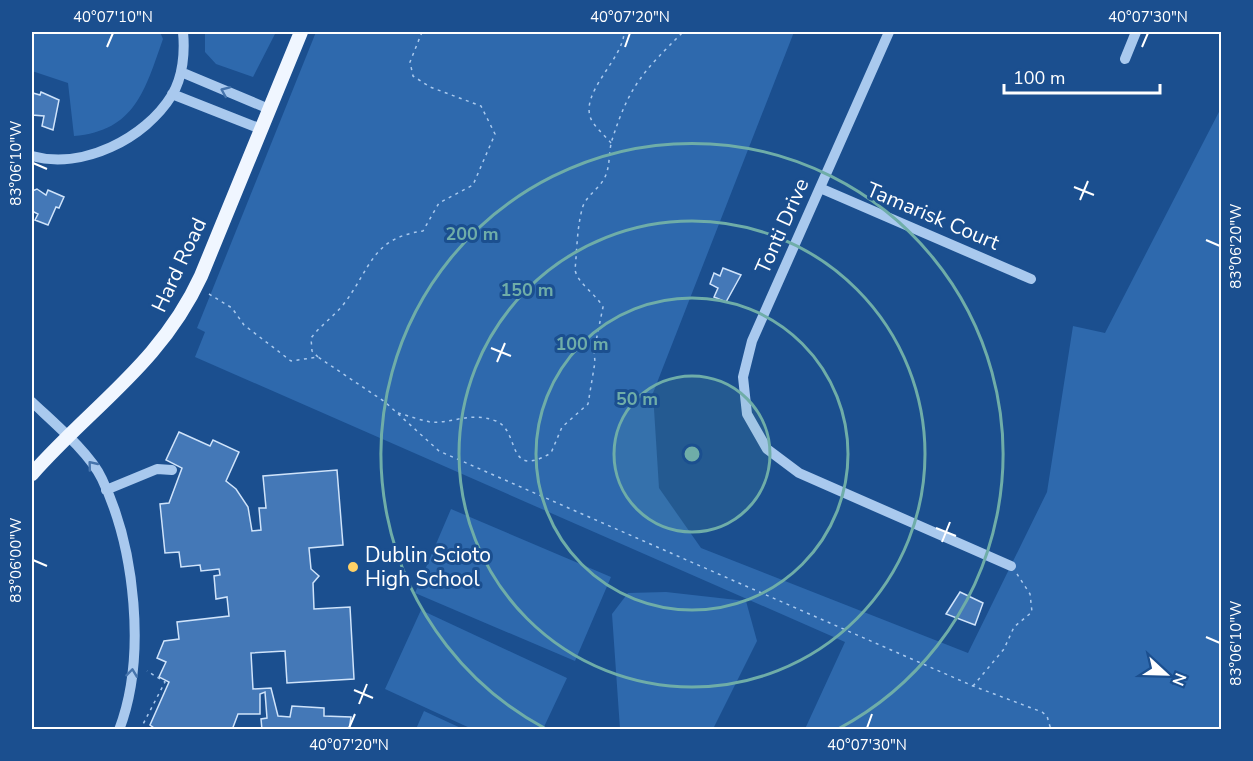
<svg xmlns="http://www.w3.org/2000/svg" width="1253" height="761" viewBox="0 0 1253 761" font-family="'Nunito Sans',sans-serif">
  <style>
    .green { fill: #2e69ad }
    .building { fill: #4478b7; stroke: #cfe3fa; stroke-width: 1.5 }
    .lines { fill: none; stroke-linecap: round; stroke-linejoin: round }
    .path { stroke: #a9c9ee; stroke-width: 1.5; stroke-dasharray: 3 4.5; stroke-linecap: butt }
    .minor { stroke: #a9c9ee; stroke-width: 10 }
    .major { stroke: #f0f6ff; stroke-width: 14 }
    .oneway { stroke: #4674ac }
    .ticks { fill: none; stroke: #fff; stroke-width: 2 }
    .ring { fill: none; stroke: #6fada8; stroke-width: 3 }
    .poi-dot { fill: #ffd166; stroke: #1b4f8f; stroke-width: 2 }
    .labels { text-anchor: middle; stroke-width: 6; stroke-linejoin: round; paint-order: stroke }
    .street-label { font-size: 21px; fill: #fff; stroke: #1b4f8f }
    .poi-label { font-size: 21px; fill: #fff; stroke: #1b4f8f; text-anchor: start }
    .centre { fill: #6fada8; stroke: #1b4f8f; stroke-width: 3 }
    .ring-label { font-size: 18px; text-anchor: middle; font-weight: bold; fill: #6fada8; stroke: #1b4f8f; stroke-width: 6; stroke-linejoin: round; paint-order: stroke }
    .neatline { fill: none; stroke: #fff; stroke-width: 2 }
    .ticks-label { font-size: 15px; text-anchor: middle; fill: #fff }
  </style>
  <rect width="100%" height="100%" fill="#1b4f8f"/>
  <!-- green -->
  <path class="green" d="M 32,32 L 160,32 L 163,39 C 145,90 135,131 74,136 L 68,83 L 32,71 Z
    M 205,32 L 276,32 L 253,77 L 216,64 L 205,52 Z
    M 316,32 L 794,32 L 653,393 L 659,488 L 701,548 L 968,653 L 1047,492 L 1073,326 L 1105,333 L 1221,108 L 1221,729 L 805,729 L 845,642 L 195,357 L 205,332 L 197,328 Z
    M 451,509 L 611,577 L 575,661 L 415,593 Z
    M 666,592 L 746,601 L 757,641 L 713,729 L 620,729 L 612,614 L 628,593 Z
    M 421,610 L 567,678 L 543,729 L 472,729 L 385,689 Z
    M 424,711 L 463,729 L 416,729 Z"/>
  <!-- building -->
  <path class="building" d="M 41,92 L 59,100 L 53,130 L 42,126 L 44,116 L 32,115 L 33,93 L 40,95 Z
    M 37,189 L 46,195 L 48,190 L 64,197 L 59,208 L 56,207 L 48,225 L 35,220 L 38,214 L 32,211 L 32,191 Z
    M 723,268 L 741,275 L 726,302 L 714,297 L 718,288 L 710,284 L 714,273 L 720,276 Z
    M 179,432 L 210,446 L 213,440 L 239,452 L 226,481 L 236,489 L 248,507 L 252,531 L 261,530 L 259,508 L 266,508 L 263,476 L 337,470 L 343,545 L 309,548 L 311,569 L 319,576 L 313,583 L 314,609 L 350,607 L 354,679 L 287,683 L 285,651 L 251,653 L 253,689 L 271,688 L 278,716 L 290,717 L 292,706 L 324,708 L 324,716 L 351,717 L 349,730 L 262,730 L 261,719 L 267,718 L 265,692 L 260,694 L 260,714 L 238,714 L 232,730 L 157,730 L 150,725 L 169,682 L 159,677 L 166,662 L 157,658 L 164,641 L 179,639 L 177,622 L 229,616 L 227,597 L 216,599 L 214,576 L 220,575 L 219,569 L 201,571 L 200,565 L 181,567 L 179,552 L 165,553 L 160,504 L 169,503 L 182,468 L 166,460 Z
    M 960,592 L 983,603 L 975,625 L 946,614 Z"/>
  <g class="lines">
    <!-- path -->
    <path class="path" d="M 611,143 C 605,136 597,129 592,121 C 577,94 624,59 624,32
      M 209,294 L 232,308 L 244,325 L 291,361 L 318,357 L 385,402 L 439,451 L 973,686 L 1042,712 L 1047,716 L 1051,730
      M 318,357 L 312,351 L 311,338 C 320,326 333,317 343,305 C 371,269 371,238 423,231 L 439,203 L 473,185 L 495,134 L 481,106 L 430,87 L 413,76 L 410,62 L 422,32
      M 398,413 C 409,416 420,420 430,422 C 452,424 470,411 496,421 C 521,431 505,480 551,453 L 562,427 L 588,404 L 595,362 L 594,351 L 603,307 C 596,294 578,284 575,270 C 577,250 577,225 583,206 C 588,194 600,188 605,177 C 611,164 608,150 613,137 C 630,84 645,70 683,32
      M 973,686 L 1004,649 L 1014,627 L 1032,612 L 1030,594 L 1017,574
      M 140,730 L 165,682 L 147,671"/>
    <!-- minor -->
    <path class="minor" d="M 889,32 L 752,341 L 743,377 L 747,414 L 767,449 L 799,473 L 1011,566
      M 1125,59 L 1136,32
      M 181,72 L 269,109
      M 172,94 L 261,129
      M 32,156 C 82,170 145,139 172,95 C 183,77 185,52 183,32
      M 820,188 L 1031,279
      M 32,402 C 53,422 90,453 102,479 C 135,548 147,657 119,730
      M 106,490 L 157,469 L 172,470"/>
    <!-- major -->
    <path class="major" d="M 32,474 C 93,405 161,363 201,276 L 301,32"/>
  </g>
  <!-- one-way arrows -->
  <defs><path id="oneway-chevron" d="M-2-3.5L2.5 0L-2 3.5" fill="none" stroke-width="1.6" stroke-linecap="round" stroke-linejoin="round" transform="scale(1.5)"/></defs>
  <g class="oneway">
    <use href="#oneway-chevron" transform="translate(225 91) rotate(-157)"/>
    <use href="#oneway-chevron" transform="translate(92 465) rotate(-129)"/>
    <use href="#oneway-chevron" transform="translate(132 673) rotate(-83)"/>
  </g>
  <!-- ticks -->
  <path class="ticks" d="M 107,47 L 113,33M 625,47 L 630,33M 1142,47 L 1148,33M 33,163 L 47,169M 1074,187 L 1094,195M 1080,200 L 1088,181M 1206,240 L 1220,246M 491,348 L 511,356M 497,362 L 505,343M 936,528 L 956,536M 942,542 L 950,522M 33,560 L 47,566M 1206,637 L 1220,643M 354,690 L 373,698M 359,704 L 367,684M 349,728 L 355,714M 867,728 L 872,714"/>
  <!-- distance rings -->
  <circle cx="692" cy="454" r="78" fill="#6fada8" fill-opacity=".12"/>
  <g class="ring">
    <circle cx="692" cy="454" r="78"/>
    <circle cx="692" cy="454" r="156"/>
    <circle cx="692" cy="454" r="233"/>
    <path d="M546 729A311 311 0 1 1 838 729"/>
  </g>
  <!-- markers -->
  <circle class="poi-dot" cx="353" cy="567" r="6"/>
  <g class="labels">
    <!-- street labels -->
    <g class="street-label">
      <text transform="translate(933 216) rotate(23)" y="7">Tamarisk Court</text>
      <text transform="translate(782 226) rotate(-66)" y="7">Tonti Drive</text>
      <text transform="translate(179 265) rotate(-65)" y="7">Hard Road</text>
    </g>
    <!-- poi labels -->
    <g class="poi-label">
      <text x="365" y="562">Dublin Scioto<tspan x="365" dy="24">High School</tspan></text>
    </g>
  </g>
  <circle cx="692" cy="454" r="9" class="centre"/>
  <g class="ring-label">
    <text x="472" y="240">200 m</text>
    <text x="527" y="296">150 m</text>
    <text x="582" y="350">100 m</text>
    <text x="637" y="405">50 m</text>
  </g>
  <!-- border -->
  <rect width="1253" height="761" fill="none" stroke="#1b4f8f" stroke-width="66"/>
  <!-- north arrow -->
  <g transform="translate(1166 674) rotate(112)" stroke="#1b4f8f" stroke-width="4.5" paint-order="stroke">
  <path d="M0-4.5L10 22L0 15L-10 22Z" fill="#ffffff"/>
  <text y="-9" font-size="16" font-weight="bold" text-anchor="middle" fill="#ffffff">N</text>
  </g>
  <!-- scale -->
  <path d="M1004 84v9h156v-9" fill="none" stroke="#ffffff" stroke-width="3"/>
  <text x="1013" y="84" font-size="18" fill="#ffffff" stroke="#1b4f8f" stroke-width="4.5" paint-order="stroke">100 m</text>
  <rect x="33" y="33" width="1187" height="695" class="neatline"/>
  <g class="ticks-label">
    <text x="113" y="22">40°07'10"N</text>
    <text x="630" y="22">40°07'20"N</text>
    <text x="1148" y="22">40°07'30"N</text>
    <text transform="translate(16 163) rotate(-90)" y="5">83°06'10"W</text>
    <text transform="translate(1236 246) rotate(-90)" y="5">83°06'20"W</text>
    <text transform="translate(16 560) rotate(-90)" y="5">83°06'00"W</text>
    <text transform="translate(1236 643) rotate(-90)" y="5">83°06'10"W</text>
    <text x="349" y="750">40°07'20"N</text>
    <text x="867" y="750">40°07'30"N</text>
  </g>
</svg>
